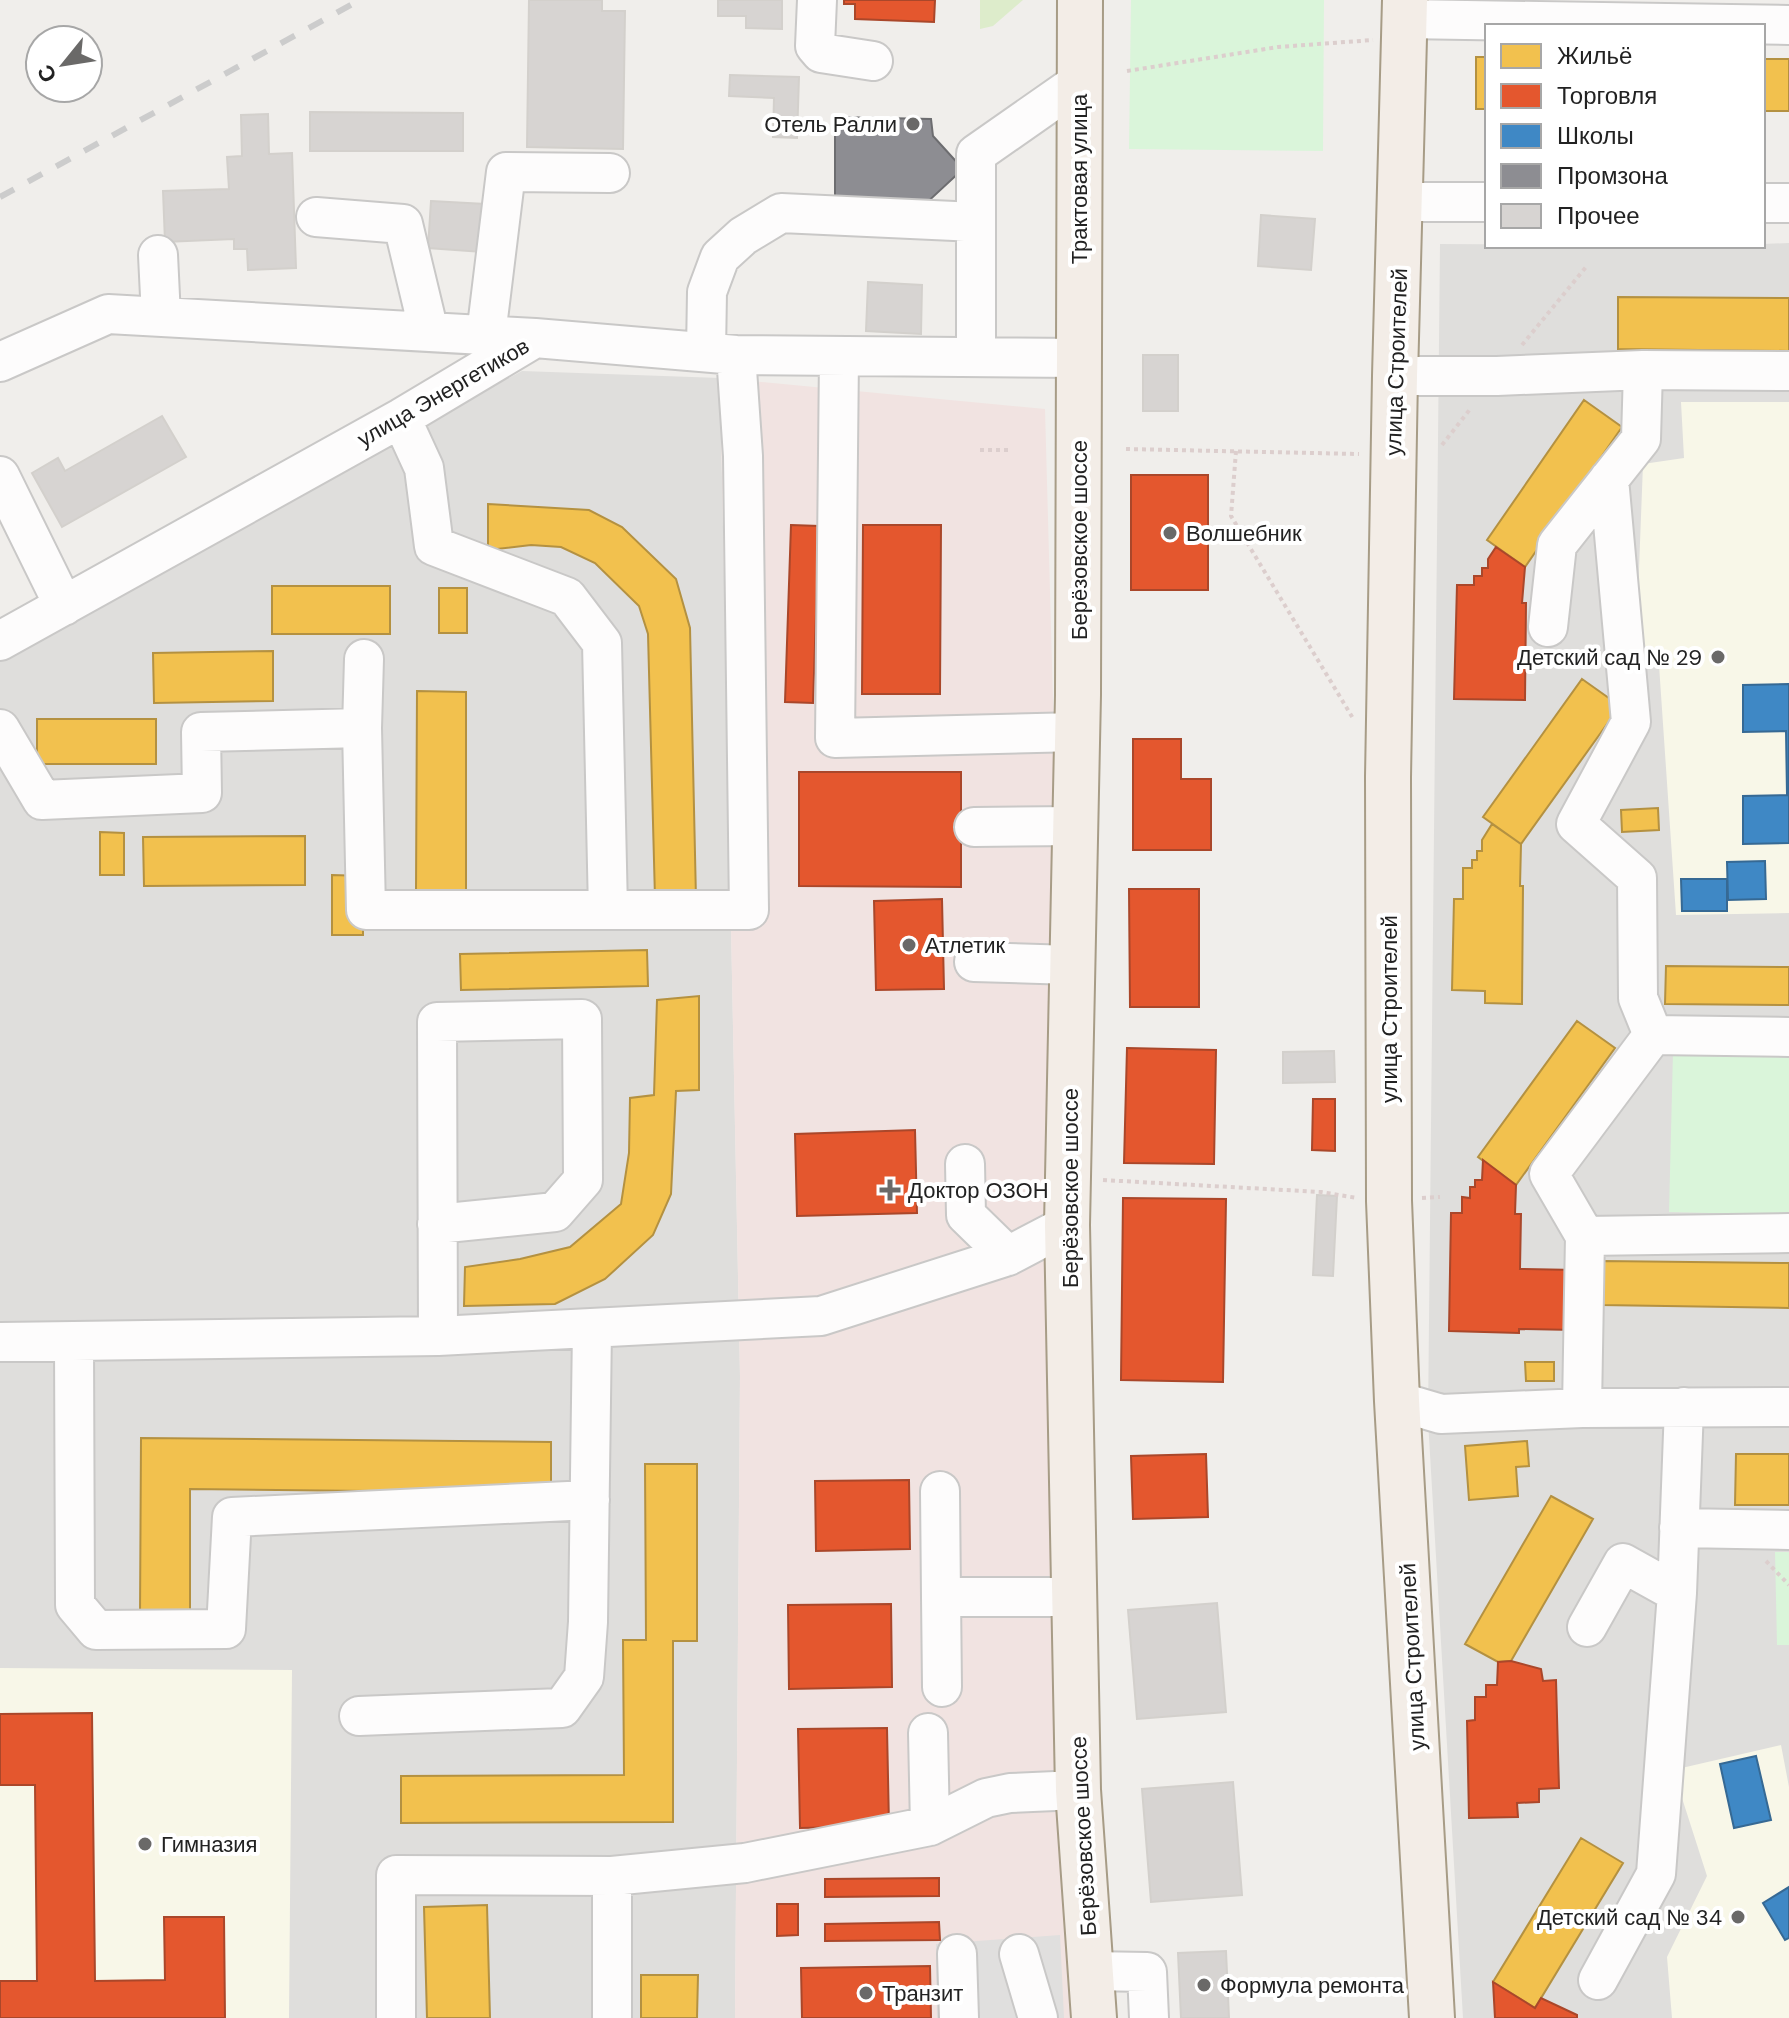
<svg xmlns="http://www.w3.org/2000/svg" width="1789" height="2018" viewBox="0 0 1789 2018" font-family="'DM Sans',sans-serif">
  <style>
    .residential { fill: #dfdedc }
    .commercial { fill: #f1e3e1 }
    .education { fill: #f8f7e8 }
    .grass { fill: #ddeccb }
    .park { fill: #daf5da }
    .parking { fill: #e0dfde }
    .homes { fill: #f2c14e; stroke: #b49141; stroke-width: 2 }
    .shops { fill: #e4572e; stroke: #aa472a; stroke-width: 2 }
    .schools { fill: #3f88c5; stroke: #366994; stroke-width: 2 }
    .industry { fill: #8d8d92; stroke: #6d6d70; stroke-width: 2 }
    .building { fill: #d7d4d2; stroke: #d3d0cc; stroke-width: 2 }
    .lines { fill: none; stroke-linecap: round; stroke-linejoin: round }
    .minor-casing { stroke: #c9c8c7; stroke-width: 42 }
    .major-casing { stroke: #a79c86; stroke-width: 48 }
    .path { stroke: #dccecd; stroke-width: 4; stroke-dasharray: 4 4; stroke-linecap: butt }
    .minor { stroke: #fdfcfc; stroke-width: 38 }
    .major { stroke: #f3ede7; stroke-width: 44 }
    .rail { stroke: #ccc; stroke-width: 6; stroke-dasharray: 16 16; stroke-linecap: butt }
    .poi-dot { fill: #6a6968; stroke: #fff; stroke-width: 3 }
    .labels { text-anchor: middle; stroke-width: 8; stroke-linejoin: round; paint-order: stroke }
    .poi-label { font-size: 22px; fill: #222; stroke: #fff; text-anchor: start }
    .street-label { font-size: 22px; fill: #222; stroke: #fff }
  </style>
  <rect width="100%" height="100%" fill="#f0eeeb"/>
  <!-- residential -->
  <path class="residential" d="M 1789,243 L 1789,2018 L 1463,2018 L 1428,1420 L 1440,244 L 1763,246 L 1763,244 Z
    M 522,371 L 720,378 L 740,1376 L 735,2018 L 0,2018 L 0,646 Z"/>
  <!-- commercial -->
  <path class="commercial" d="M 720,378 L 1045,409 L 1089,2018 L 735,2018 L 740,1376 Z"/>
  <!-- education -->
  <path class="education" d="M 1681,402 L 1789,402 L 1789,913 L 1676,915 L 1659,665 L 1636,648 L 1643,464 L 1684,458 Z
    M 0,1668 L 292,1670 L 289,2018 L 0,2018 Z
    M 1781,1745 L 1789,1787 L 1789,2018 L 1672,2018 L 1667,1957 L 1707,1876 L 1673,1770 Z"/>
  <!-- grass -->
  <path class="grass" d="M 980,0 L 1023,0 L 993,26 L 980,29 Z"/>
  <!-- park -->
  <path class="park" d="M 1131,0 L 1324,0 L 1323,151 L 1129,149 Z
    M 1673,1052 L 1789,1055 L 1789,1215 L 1669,1212 Z
    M 1775,1552 L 1789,1552 L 1789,1645 L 1777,1645 Z"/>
  <!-- parking -->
  <path class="parking" d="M 1060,1935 L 1064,2018 L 937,2018 L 936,1944 Z"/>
  <!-- homes -->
  <path class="homes" d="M 1476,57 L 1487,57 L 1487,109 L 1476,109 Z
    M 1763,59 L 1789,59 L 1789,111 L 1763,111 Z
    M 1618,297 L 1789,298 L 1789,351 L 1618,349 Z
    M 1584,400 L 1622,427 L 1525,567 L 1487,540 Z
    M 488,504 L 589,510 L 622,527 L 676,579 L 690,628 L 696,899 L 655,898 L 648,634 L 639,606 L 595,563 L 561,547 L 531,545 L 488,550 Z
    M 272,586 L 390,586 L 390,634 L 272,634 Z
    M 439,588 L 467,588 L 467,633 L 439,633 Z
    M 273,651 L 273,701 L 154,703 L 153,653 Z
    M 1582,679 L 1620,706 L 1521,844 L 1483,817 Z
    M 417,691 L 466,692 L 466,891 L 416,892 Z
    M 37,719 L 156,719 L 156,764 L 37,764 Z
    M 1658,808 L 1659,830 L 1622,832 L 1621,810 Z
    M 1492,824 L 1521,844 L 1520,886 L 1523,886 L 1522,1004 L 1485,1003 L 1485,991 L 1452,990 L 1454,899 L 1463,899 L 1463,868 L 1472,868 L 1472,860 L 1477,860 L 1477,851 L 1482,851 L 1482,840 Z
    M 100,832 L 124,833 L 124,875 L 100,875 Z
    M 305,836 L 305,885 L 144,886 L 143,837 Z
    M 332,875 L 363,876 L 363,935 L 332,935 Z
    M 647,950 L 648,986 L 461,990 L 460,954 Z
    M 1666,966 L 1789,967 L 1789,1005 L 1665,1004 Z
    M 699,996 L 699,1090 L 676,1091 L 671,1194 L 653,1235 L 605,1279 L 555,1304 L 464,1306 L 465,1267 L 520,1259 L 570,1247 L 621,1204 L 629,1153 L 630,1098 L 654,1095 L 657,1000 Z
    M 1577,1021 L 1615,1048 L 1516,1185 L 1478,1157 Z
    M 1602,1261 L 1789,1263 L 1789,1308 L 1601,1305 Z
    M 1525,1362 L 1554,1362 L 1554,1381 L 1526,1381 Z
    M 141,1438 L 551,1442 L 551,1493 L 190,1489 L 190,1618 L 140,1617 Z
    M 1527,1441 L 1529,1466 L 1516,1467 L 1518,1496 L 1469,1500 L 1465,1446 Z
    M 1736,1454 L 1789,1454 L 1789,1505 L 1735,1505 Z
    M 645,1464 L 697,1464 L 697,1641 L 673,1641 L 673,1822 L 401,1823 L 401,1776 L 624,1775 L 623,1640 L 646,1640 Z
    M 1551,1496 L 1593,1519 L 1511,1661 L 1498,1662 L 1465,1644 Z
    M 1581,1838 L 1623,1863 L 1535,2008 L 1493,1982 Z
    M 487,1905 L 490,2018 L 427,2018 L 424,1907 Z
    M 641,1975 L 698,1975 L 697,2018 L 641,2018 Z"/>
  <!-- shops -->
  <path class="shops" d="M 844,0 L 935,0 L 934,22 L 855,19 L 855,4 L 844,4 Z
    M 1131,475 L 1208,475 L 1208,590 L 1131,590 Z
    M 791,525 L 819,526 L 813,703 L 785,702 Z
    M 863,525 L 941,525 L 940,694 L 862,694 Z
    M 1496,547 L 1525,567 L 1522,603 L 1526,603 L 1525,700 L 1454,699 L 1457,585 L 1474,585 L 1474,576 L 1482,576 L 1482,568 L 1488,568 L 1488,559 Z
    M 1133,739 L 1181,739 L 1181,779 L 1211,779 L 1211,850 L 1133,850 Z
    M 799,772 L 961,772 L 961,887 L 799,886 Z
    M 1129,889 L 1199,889 L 1199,1007 L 1130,1007 Z
    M 942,899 L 944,989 L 876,990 L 874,901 Z
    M 1127,1048 L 1216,1050 L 1214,1164 L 1124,1163 Z
    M 1313,1099 L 1335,1099 L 1335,1151 L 1312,1150 Z
    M 915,1130 L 917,1213 L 797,1216 L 795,1134 Z
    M 1483,1160 L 1516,1185 L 1515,1214 L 1521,1214 L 1520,1269 L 1576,1270 L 1575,1330 L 1519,1329 L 1519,1333 L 1449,1331 L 1451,1213 L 1462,1213 L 1462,1197 L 1470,1198 L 1470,1187 L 1475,1187 L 1475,1180 L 1482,1180 Z
    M 1123,1198 L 1226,1199 L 1223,1382 L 1121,1380 Z
    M 1206,1454 L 1208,1517 L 1133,1519 L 1131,1456 Z
    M 909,1480 L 910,1549 L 816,1551 L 815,1481 Z
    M 891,1604 L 892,1687 L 789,1689 L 788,1605 Z
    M 1511,1661 L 1541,1669 L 1543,1681 L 1556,1680 L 1559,1788 L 1539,1789 L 1539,1802 L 1517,1803 L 1518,1817 L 1469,1818 L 1467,1721 L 1475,1720 L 1475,1697 L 1486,1697 L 1486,1685 L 1497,1685 L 1498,1662 Z
    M 92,1713 L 95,1981 L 165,1980 L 164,1917 L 224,1917 L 225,2018 L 0,2018 L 0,1981 L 37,1981 L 35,1785 L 0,1785 L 0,1714 Z
    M 887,1728 L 889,1826 L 800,1828 L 798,1729 Z
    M 939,1878 L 939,1896 L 825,1897 L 825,1879 Z
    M 777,1904 L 798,1904 L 798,1935 L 777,1936 Z
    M 939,1922 L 940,1940 L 825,1941 L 825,1924 Z
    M 930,1966 L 931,2018 L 802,2018 L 801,1968 Z
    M 1493,1982 L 1535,2008 L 1541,1998 L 1577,2015 L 1577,2018 L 1495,2018 Z"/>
  <!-- schools -->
  <path class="schools" d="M 1789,684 L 1789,843 L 1743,844 L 1743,796 L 1787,795 L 1786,731 L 1743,732 L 1743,685 Z
    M 1765,861 L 1766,899 L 1728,900 L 1727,862 Z
    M 1681,879 L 1727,879 L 1727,911 L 1682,911 Z
    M 1756,1756 L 1771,1820 L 1734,1828 L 1720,1764 Z
    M 1789,1887 L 1789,1938 L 1785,1940 L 1763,1903 Z"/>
  <!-- industry -->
  <path class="industry" d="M 835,117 L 931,119 L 933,136 L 963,169 L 907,221 L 835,202 Z"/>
  <!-- building -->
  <path class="building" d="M 529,0 L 602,0 L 602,11 L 625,11 L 623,149 L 527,147 Z
    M 718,0 L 782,0 L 782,29 L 746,28 L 746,16 L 718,16 Z
    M 730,75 L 799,77 L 797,138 L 773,137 L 774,98 L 729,96 Z
    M 310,112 L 463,113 L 463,151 L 310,151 Z
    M 268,114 L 269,154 L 292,153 L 296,268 L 248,270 L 247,249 L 234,249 L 234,239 L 165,242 L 163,191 L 229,189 L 227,157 L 242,156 L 241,115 Z
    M 431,201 L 485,204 L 482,252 L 428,248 Z
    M 1261,215 L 1315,219 L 1311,270 L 1258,266 Z
    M 868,282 L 922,285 L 921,334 L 866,331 Z
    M 1143,355 L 1178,355 L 1178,411 L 1143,411 Z
    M 162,416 L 186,457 L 62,527 L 32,473 L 58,458 L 65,471 Z
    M 1334,1051 L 1335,1082 L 1283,1083 L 1283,1052 Z
    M 1317,1195 L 1337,1196 L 1333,1276 L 1313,1275 Z
    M 1217,1603 L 1226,1712 L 1137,1719 L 1128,1610 Z
    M 1233,1782 L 1242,1895 L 1151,1902 L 1142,1789 Z
    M 1226,1951 L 1229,2018 L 1181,2018 L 1178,1953 Z"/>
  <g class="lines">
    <defs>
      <path id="minor" d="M 817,0 L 815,46 L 821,53 L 873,61
        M 1405,19 L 1789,25
        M 1401,202 L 1487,202
        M 1763,203 L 1789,203
        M 316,217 L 403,224 L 429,332
        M 158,255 L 161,317
        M 486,335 L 506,172 L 610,173
        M 706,352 L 707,292 L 720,257 L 743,236 L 781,213 L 976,222
        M 839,357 L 835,738 L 1078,732
        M 976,357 L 976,154 L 1079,82
        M 0,362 L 108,314 L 535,338
        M 1395,376 L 1497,376 L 1643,370
        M 401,418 L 424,468 L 434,546 L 567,597 L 602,643 L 608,910
        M 0,476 L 64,606
        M 1609,479 L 1631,722 L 1576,824 L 1637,878 L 1638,998 L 1653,1035
        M 1548,627 L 1557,545 L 1641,439 L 1643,370 L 1789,371
        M 0,641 L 401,418 L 535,338 L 736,355 L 1079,358
        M 364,659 L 362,728 L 366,910 L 749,910 L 743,456 L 736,355
        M 0,729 L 42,800 L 202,793 L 201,732 L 362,728
        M 974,827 L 1076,826
        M 974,962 L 1072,965
        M 1653,1035 L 1789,1037
        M 965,1164 L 966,1215 L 1008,1256
        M 437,1224 L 555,1212 L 583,1180 L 582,1019 L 437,1022 L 438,1336
        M 1585,1236 L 1789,1233
        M 0,1342 L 438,1336 L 821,1316 L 1008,1256 L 1067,1225
        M 74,1343 L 75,1605 L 96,1630 L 226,1629 L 232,1517 L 590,1500
        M 1397,1401 L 1441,1414 L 1582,1408 L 1789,1407
        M 1582,1408 L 1585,1236 L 1549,1174 L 1653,1035
        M 940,1491 L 941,1597
        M 1679,1528 L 1789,1530
        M 1587,1627 L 1623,1563 L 1677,1593
        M 942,1687 L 941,1597 L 1075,1597
        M 359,1716 L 562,1708 L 584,1677 L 588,1622 L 592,1328
        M 928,1733 L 930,1826
        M 957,1954 L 959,2018
        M 1019,1954 L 1038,2018
        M 1090,1971 L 1147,1972 L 1149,2018
        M 1598,1980 L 1656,1874 L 1677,1593 L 1684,1407
        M 396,2018 L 396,1875 L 612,1876 L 745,1863 L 930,1826 L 986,1798 L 1010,1793 L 1078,1790
        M 612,2018 L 612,1876"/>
      <path id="major" d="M 1080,0 L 1078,695 L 1067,1225 L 1078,1790 L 1094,2018
        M 1405,0 L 1395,376 L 1388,777 L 1389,1201 L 1397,1401 L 1432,2018"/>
    </defs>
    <!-- minor casing -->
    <use href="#minor" class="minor-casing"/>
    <!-- major casing -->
    <use href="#major" class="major-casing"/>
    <!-- path -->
    <path class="path" d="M 1127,71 L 1278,47 L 1373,40
      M 1522,345 L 1586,267
      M 1442,445 L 1471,408
      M 1126,449 L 1359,454
      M 980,450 L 1012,450
      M 1236,451 L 1231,516 L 1354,720
      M 1103,1180 L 1321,1192 L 1357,1198
      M 1422,1198 L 1440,1197
      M 1766,1561 L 1789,1585"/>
    <!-- minor -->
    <use href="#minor" class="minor"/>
    <!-- major -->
    <use href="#major" class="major"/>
    <!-- rail -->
    <path class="rail" d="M 0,197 L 360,0"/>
  </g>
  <!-- markers -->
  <g class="poi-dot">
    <circle cx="913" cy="124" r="8"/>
    <circle cx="1170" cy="533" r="8"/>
    <circle cx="1718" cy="657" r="8"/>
    <circle cx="909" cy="945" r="8"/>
    <path d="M886 1178h8v8h8v8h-8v8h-8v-8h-8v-8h8z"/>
    <circle cx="145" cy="1844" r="8"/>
    <circle cx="1738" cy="1917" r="8"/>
    <circle cx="1204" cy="1985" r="8"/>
    <circle cx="866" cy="1993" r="8"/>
  </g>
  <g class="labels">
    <!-- poi labels -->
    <g class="poi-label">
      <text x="897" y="132" text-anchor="end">Отель Ралли</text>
      <text x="1186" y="541">Волшебник</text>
      <text x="1702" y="665" text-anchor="end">Детский сад № 29</text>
      <text x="925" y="953">Атлетик</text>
      <text x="908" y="1198">Доктор ОЗОН</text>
      <text x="161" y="1852">Гимназия</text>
      <text x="1722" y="1925" text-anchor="end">Детский сад № 34</text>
      <text x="1220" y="1993">Формула ремонта</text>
      <text x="882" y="2001">Транзит</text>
    </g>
    <!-- street labels -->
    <g class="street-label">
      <text transform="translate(1079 179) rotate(-90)" y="8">Трактовая улица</text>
      <text transform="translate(1396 362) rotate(-88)" y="8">улица Строителей</text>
      <text transform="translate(443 392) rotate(-30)" y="8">улица Энергетиков</text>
      <text transform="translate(1079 540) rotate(-90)" y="8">Берёзовское шоссе</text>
      <text transform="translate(1389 1009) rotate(-90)" y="8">улица Строителей</text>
      <text transform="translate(1070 1188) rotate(-90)" y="8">Берёзовское шоссе</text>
      <text transform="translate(1412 1657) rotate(-93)" y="8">улица Строителей</text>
      <text transform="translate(1083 1836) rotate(-93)" y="8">Берёзовское шоссе</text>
    </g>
  </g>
  <!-- legend -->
  <rect x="1485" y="24" width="280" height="224" fill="#ffffff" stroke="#a7a7a7" stroke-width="2"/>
  <rect x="1501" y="44" width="40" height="24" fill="#f2c14e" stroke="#a7a7a7" stroke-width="2"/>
  <text x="1557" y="64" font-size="24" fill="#222222">Жильё</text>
  <rect x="1501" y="84" width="40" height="24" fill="#e4572e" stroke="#a7a7a7" stroke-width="2"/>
  <text x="1557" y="104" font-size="24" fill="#222222">Торговля</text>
  <rect x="1501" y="124" width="40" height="24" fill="#3f88c5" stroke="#a7a7a7" stroke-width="2"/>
  <text x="1557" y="144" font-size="24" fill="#222222">Школы</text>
  <rect x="1501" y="164" width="40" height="24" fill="#8d8d92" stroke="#a7a7a7" stroke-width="2"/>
  <text x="1557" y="184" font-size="24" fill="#222222">Промзона</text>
  <rect x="1501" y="204" width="40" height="24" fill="#d7d4d2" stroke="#a7a7a7" stroke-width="2"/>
  <text x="1557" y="224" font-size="24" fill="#222222">Прочее</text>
  <!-- north arrow -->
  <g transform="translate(64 64) rotate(240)"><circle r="38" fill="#ffffff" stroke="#a7a7a7" stroke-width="2"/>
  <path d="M0-6L14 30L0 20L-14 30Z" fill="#6a6968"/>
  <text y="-12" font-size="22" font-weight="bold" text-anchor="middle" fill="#222222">С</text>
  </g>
</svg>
